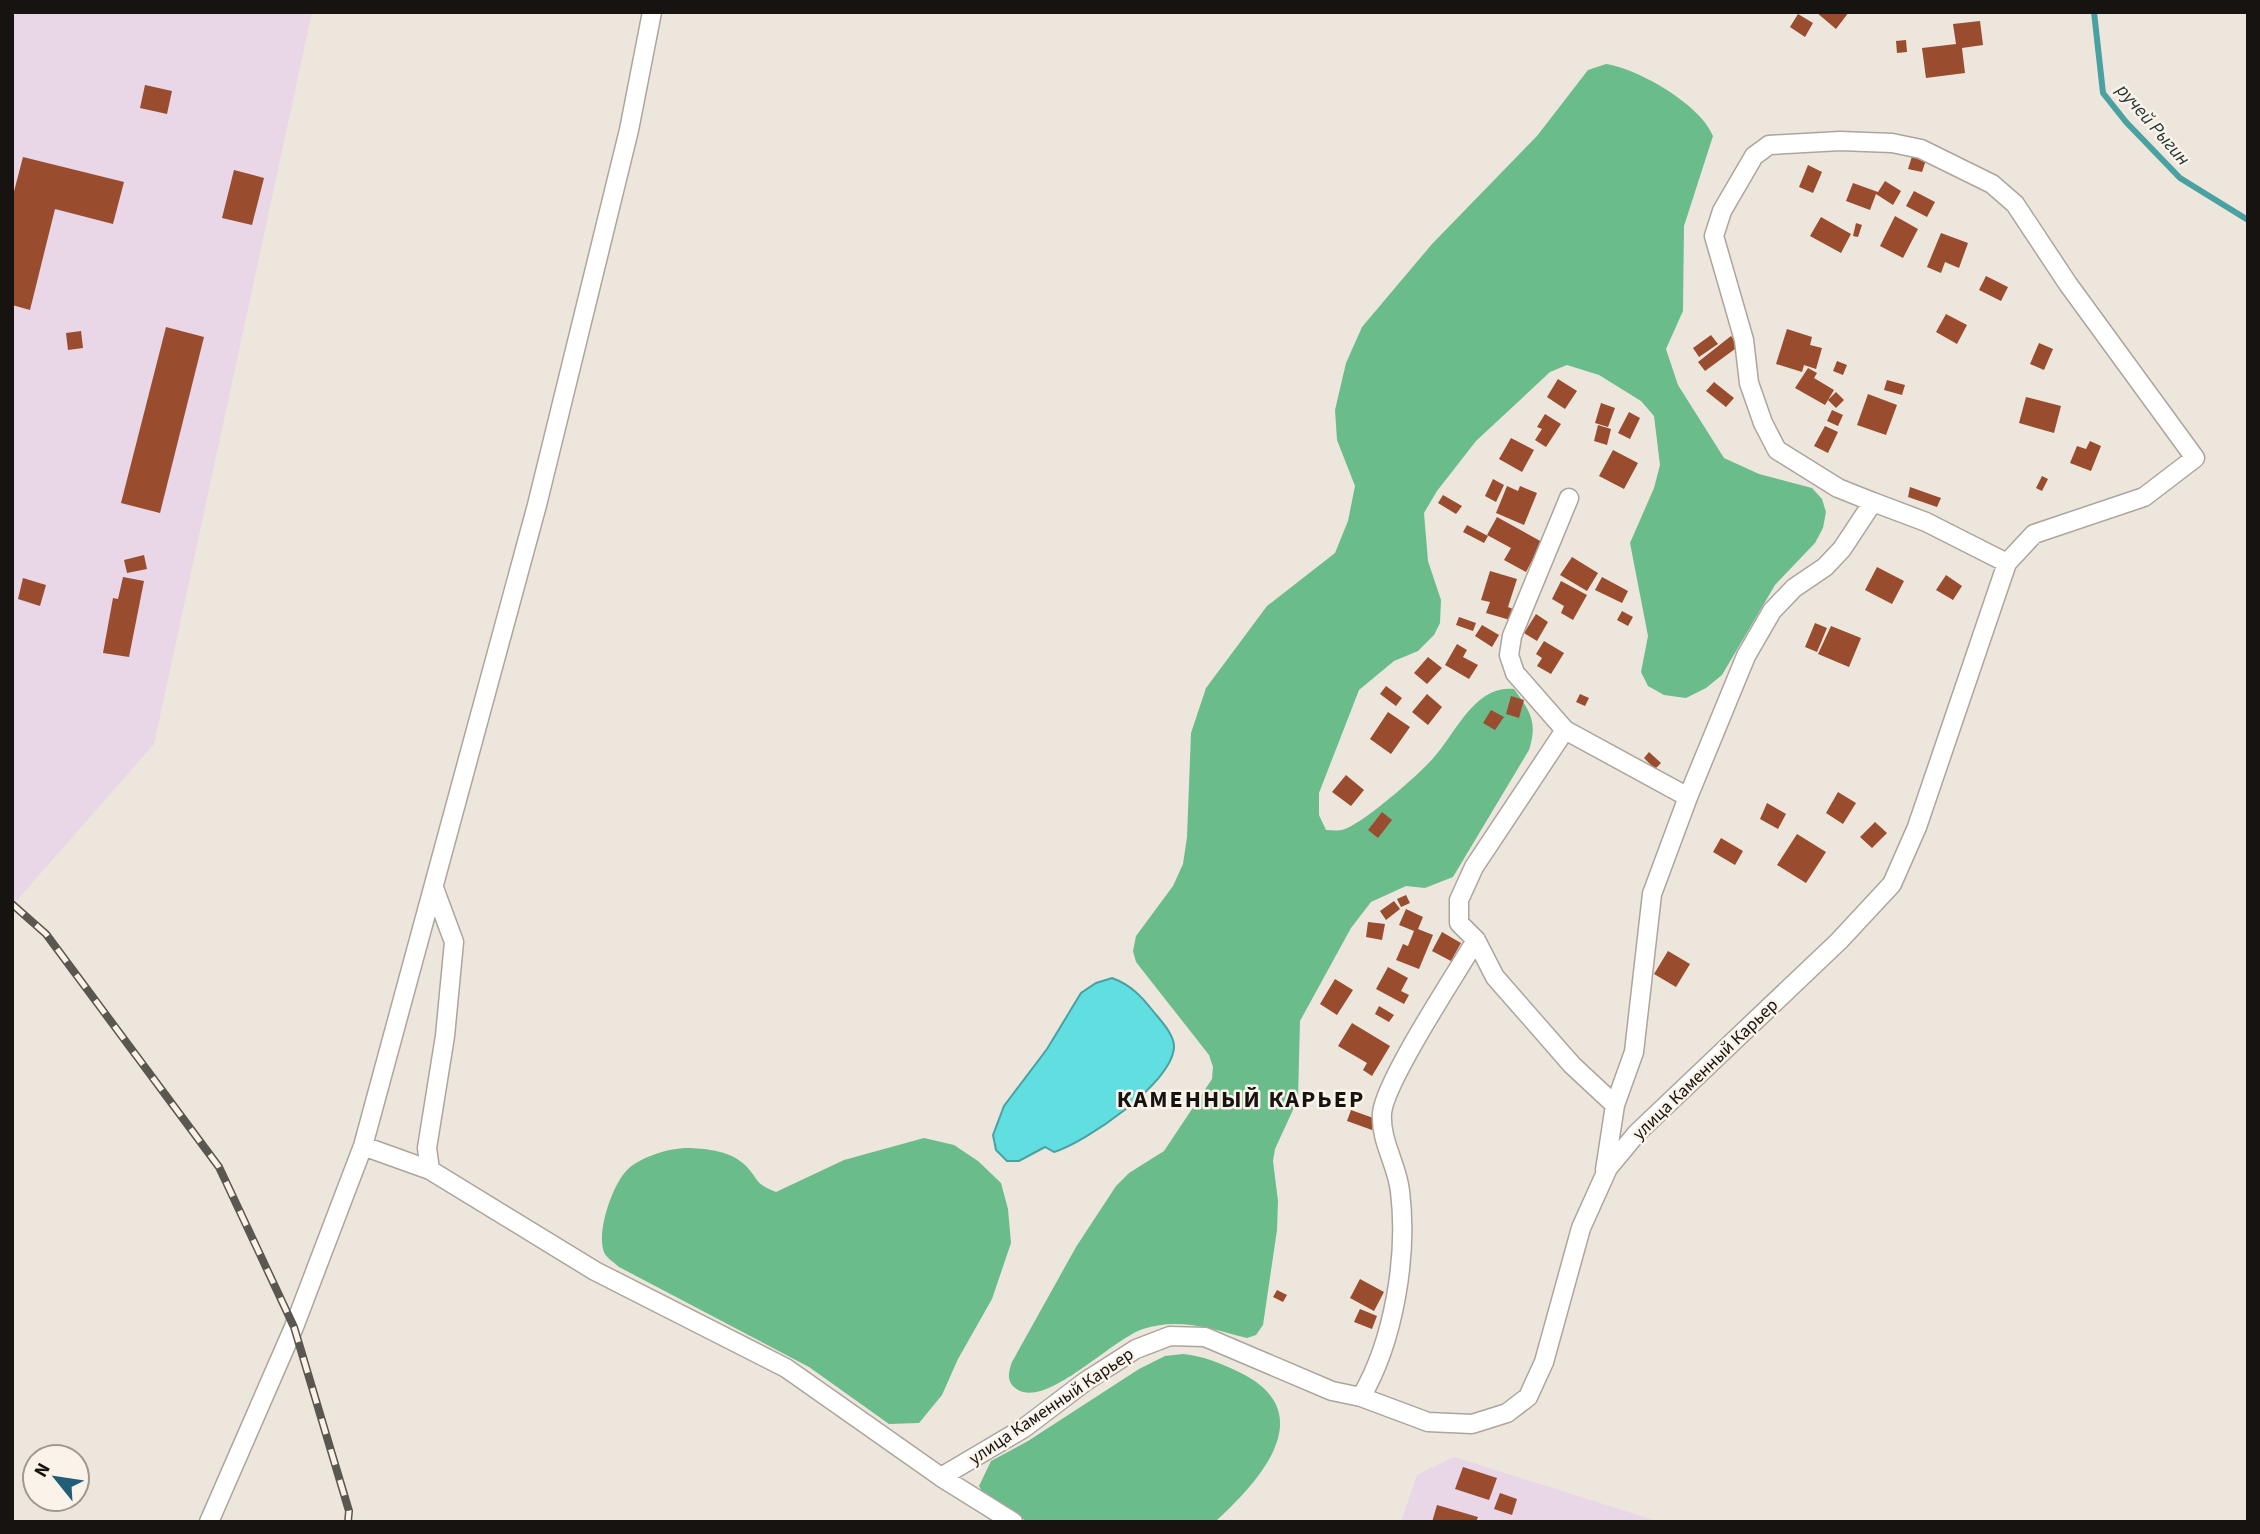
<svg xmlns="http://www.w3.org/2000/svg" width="2260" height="1534" viewBox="0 0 2260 1534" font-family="'Source Sans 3',sans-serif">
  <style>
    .industrial { fill: #e9d6e7 }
    .forest { fill: #6abd8a }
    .water { fill: #60dee0; stroke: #4aa1a2; stroke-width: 2 }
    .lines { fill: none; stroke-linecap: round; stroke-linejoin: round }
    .stream { stroke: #4aa1a2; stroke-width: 6 }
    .building { fill: #994c2e }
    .street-casing { stroke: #ada59c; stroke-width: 21 }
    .street { stroke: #fff; stroke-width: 18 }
    .rail-casing { stroke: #5a5650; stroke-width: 8 }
    .rail { stroke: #fbf3e9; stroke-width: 5; stroke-dasharray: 16; stroke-linecap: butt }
    .labels { text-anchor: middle; stroke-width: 5; stroke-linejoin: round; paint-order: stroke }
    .street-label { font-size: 18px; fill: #161310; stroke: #fbf3e9 }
    .water-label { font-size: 19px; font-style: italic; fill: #203637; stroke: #fbf3e9 }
    .district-label { font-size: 24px; font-weight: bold; letter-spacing: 2px; fill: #161310; stroke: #fbf3e9 }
  </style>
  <rect width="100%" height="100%" fill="#ede6dc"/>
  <!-- industrial -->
  <path class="industrial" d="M 12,12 L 312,12 L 154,744 L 12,906 Z
    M 1454,1457 L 1660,1522 L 1401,1522 L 1417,1475 Z"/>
  <!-- forest -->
  <path class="forest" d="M 1606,64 C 1639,69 1701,105 1713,136 L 1684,226 L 1683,311 L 1666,349 L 1678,385 L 1724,458 L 1759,474 L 1812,488 L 1822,499 L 1826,512 L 1823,528 L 1815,543 L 1775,585 L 1722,675 L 1706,688 L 1686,698 L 1664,695 L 1648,686 L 1641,672 L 1648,636 L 1630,543 L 1654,488 L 1660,465 L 1654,416 L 1641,401 L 1599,375 L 1567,365 L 1550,372 L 1476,441 L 1437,491 L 1424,513 L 1428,561 L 1441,600 L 1440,623 L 1434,635 L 1418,651 L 1394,661 L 1359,690 L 1319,793 L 1319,815 L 1326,830 C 1331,830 1337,831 1342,830 C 1362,825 1421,773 1435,756 C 1456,732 1476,684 1514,689 C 1530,711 1538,722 1529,750 L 1453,877 L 1425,888 L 1406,886 L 1371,902 L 1351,928 L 1300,1021 L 1298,1099 L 1275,1149 L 1273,1161 L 1278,1201 L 1277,1230 L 1263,1325 L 1256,1335 L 1247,1338 C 1212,1329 1179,1317 1143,1329 C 1111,1340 1048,1407 1018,1390 C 1006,1383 1008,1373 1012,1362 L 1076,1247 L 1116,1186 L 1129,1173 L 1164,1151 L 1212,1079 L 1213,1067 L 1209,1055 L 1136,962 L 1133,951 L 1136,936 L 1173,886 L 1183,864 L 1187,837 L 1191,733 L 1206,688 L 1267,606 L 1335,553 L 1348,521 L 1355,486 L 1337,440 L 1335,410 L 1346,363 L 1362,327 L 1432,244 L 1537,136 L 1588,70 Z
    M 924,1138 L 954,1145 L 978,1161 L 1001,1183 L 1008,1209 L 1011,1243 L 992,1299 L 958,1359 L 942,1395 L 919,1423 L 889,1424 L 809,1367 L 619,1267 C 615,1263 606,1258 604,1252 C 596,1232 613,1182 629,1168 C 643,1156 672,1147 690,1148 C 709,1149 730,1151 745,1165 C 760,1180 753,1183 776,1192 L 844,1160 Z
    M 1183,1354 C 1204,1356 1220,1363 1239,1372 C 1322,1412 1261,1480 1215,1522 L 1028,1522 L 984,1495 L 979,1486 L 991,1461 L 1028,1441 L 1139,1369 L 1165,1356 Z"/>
  <!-- water -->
  <path class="water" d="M 1112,978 C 1131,985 1141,996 1153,1011 C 1161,1021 1175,1035 1174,1048 C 1171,1084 1086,1142 1054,1152 L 1045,1147 L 1019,1161 L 1007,1161 L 996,1150 L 993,1135 L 1004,1106 L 1047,1049 L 1081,993 L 1096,983 Z"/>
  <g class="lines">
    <!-- stream -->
    <path class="stream" d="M 2094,12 L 2103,93 L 2126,122 L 2180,178 L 2248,220"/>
  </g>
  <!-- building -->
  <path class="building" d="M 1816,12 L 1849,12 L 1836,29 Z
    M 1798,14 L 1813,23 L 1805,37 L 1790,27 Z
    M 1980,21 L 1983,45 L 1962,48 L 1965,73 L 1926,78 L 1922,48 L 1956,44 L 1953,24 Z
    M 1906,40 L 1907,52 L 1897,53 L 1896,41 Z
    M 145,85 L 172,91 L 167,114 L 140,108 Z
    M 1913,153 L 1927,157 L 1922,172 L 1908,169 Z
    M 23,157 L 124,182 L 113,224 L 55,209 L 30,310 L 12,305 L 12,199 Z
    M 1808,165 L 1822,172 L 1813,193 L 1799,187 Z
    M 234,170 L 264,178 L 252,225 L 222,218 Z
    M 1885,181 L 1901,191 L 1893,205 L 1876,194 L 1870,210 L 1846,201 L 1853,183 L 1878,192 Z
    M 1914,191 L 1935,202 L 1927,217 L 1906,206 Z
    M 1895,216 L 1918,229 L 1903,258 L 1880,246 Z
    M 1821,217 L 1851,234 L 1841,253 L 1810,236 Z
    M 1856,223 L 1862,225 L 1858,237 L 1853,236 Z
    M 1941,233 L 1968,243 L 1959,268 L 1945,262 L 1941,273 L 1927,267 Z
    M 1986,276 L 2008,287 L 2001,301 L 1979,290 Z
    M 1946,314 L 1967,325 L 1957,344 L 1936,332 Z
    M 166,327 L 204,337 L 160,513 L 121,503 Z
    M 1787,329 L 1812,337 L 1810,345 L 1822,348 L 1816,369 L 1804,365 L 1802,372 L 1776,364 Z
    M 81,331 L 83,348 L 68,350 L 66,333 Z
    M 1711,335 L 1718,344 L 1699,357 L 1693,348 Z
    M 1731,336 L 1739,346 L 1705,371 L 1698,362 Z
    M 2039,343 L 2053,349 L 2044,370 L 2030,364 Z
    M 1837,361 L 1847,365 L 1843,375 L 1833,371 Z
    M 1808,368 L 1817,373 L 1814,378 L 1834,390 L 1825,405 L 1795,388 Z
    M 1558,379 L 1577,391 L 1565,409 L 1547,397 Z
    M 1887,380 L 1905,385 L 1902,395 L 1884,390 Z
    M 1714,382 L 1734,398 L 1726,407 L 1706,391 Z
    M 1836,392 L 1844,400 L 1836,408 L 1828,400 Z
    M 1868,394 L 1897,405 L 1886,435 L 1857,425 Z
    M 2026,397 L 2061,406 L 2054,433 L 2019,423 Z
    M 1601,403 L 1615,408 L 1608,427 L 1595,423 Z
    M 1832,410 L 1843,415 L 1838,426 L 1827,421 Z
    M 1629,412 L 1640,418 L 1630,439 L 1618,433 Z
    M 1545,414 L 1561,424 L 1546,447 L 1535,440 L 1542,429 L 1537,427 Z
    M 1598,425 L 1611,429 L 1607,445 L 1594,441 Z
    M 1825,426 L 1838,432 L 1828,453 L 1814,446 Z
    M 1511,438 L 1534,450 L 1522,472 L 1499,459 Z
    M 2090,441 L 2101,446 L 2091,471 L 2070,463 L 2077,446 L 2086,449 Z
    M 1613,450 L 1638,463 L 1624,489 L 1599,476 Z
    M 2042,476 L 2048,479 L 2042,491 L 2036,488 Z
    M 1493,479 L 1504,485 L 1496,502 L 1485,496 Z
    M 1507,486 L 1518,491 L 1520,486 L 1537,493 L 1524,525 L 1496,513 Z
    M 1910,487 L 1941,498 L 1937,507 L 1908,497 Z
    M 1443,495 L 1462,506 L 1456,514 L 1438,503 Z
    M 1497,517 L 1542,542 L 1526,572 L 1504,560 L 1511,548 L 1487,535 Z
    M 1467,525 L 1488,536 L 1484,543 L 1463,532 Z
    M 144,555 L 147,569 L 127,573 L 124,560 Z
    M 1572,557 L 1598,573 L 1587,591 L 1560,575 Z
    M 1877,567 L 1904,581 L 1892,604 L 1865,590 Z
    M 1490,571 L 1517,579 L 1508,607 L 1513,609 L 1510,620 L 1486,613 L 1490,602 L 1481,600 Z
    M 1946,575 L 1962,586 L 1953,600 L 1936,590 Z
    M 123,577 L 144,581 L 129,657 L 103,653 L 113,598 L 118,599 Z
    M 1602,577 L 1628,591 L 1622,603 L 1595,590 Z
    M 23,578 L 46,585 L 40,606 L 18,599 Z
    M 1561,581 L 1587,595 L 1573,620 L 1561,613 L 1564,606 L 1552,599 Z
    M 1622,611 L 1633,617 L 1628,626 L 1617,620 Z
    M 1536,614 L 1548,622 L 1537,641 L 1524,633 Z
    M 1459,617 L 1476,623 L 1473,631 L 1456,625 Z
    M 1815,623 L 1827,628 L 1817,652 L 1805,647 Z
    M 1482,625 L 1499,635 L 1492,647 L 1475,636 Z
    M 1831,626 L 1861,638 L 1849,667 L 1818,654 Z
    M 1544,641 L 1564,653 L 1551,674 L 1537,666 L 1542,658 L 1536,654 Z
    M 1457,644 L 1467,650 L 1463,657 L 1478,665 L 1469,679 L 1445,665 Z
    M 1428,657 L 1442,668 L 1427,684 L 1414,673 Z
    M 1386,686 L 1402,698 L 1396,706 L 1380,694 Z
    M 1427,694 L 1442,707 L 1428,725 L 1412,712 Z
    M 1580,694 L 1589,698 L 1585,706 L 1576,702 Z
    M 1511,696 L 1524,700 L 1519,718 L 1506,714 Z
    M 1491,710 L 1504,717 L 1495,730 L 1483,723 Z
    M 1388,712 L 1410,727 L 1391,754 L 1370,739 Z
    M 1649,752 L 1661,763 L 1655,769 L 1644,758 Z
    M 1346,775 L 1364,790 L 1351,806 L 1332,792 Z
    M 1838,792 L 1856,803 L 1843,824 L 1826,813 Z
    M 1767,803 L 1786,814 L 1778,829 L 1760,819 Z
    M 1382,812 L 1392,820 L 1378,838 L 1368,830 Z
    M 1875,822 L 1887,833 L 1872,848 L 1860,837 Z
    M 1797,834 L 1826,852 L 1806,883 L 1777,865 Z
    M 1721,838 L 1743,851 L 1735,865 L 1713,852 Z
    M 1406,895 L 1410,903 L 1401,907 L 1397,899 Z
    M 1394,901 L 1400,909 L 1386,920 L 1380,911 Z
    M 1406,909 L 1423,917 L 1418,929 L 1433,935 L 1419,969 L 1396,960 L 1403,944 L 1408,946 L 1414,931 L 1399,925 Z
    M 1368,922 L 1385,924 L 1382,940 L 1366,937 Z
    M 1442,932 L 1461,943 L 1451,961 L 1432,951 Z
    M 1668,951 L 1690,964 L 1676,987 L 1654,974 Z
    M 1388,967 L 1408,978 L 1401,991 L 1409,995 L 1404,1004 L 1376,989 Z
    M 1335,979 L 1353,990 L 1337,1015 L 1320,1004 Z
    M 1379,1006 L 1394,1015 L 1389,1022 L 1375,1014 Z
    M 1352,1023 L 1390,1046 L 1372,1076 L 1363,1070 L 1367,1063 L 1338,1046 Z
    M 1351,1110 L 1376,1119 L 1372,1130 L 1347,1121 Z
    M 1360,1279 L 1384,1292 L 1374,1311 L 1350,1298 Z
    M 1277,1290 L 1287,1295 L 1283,1302 L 1273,1297 Z
    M 1360,1309 L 1377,1316 L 1372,1329 L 1354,1322 Z
    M 1463,1467 L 1497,1478 L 1489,1500 L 1455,1489 Z
    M 1500,1493 L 1517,1499 L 1512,1515 L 1494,1509 Z
    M 1437,1505 L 1478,1517 L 1476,1522 L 1432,1522 Z"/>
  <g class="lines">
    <defs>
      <path id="street" d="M 1569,498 L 1512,636 L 1509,655 L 1515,673 L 1565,730 L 1688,797
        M 1565,730 L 1474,867 L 1459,900 L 1459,923 L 1476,940 L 1495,977 L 1572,1065 L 1615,1105
        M 363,1146 L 430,1170 L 595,1271 L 786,1368 L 941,1477 L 1013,1522
        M 430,1170 L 427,1148 L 445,1036 L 454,942 L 434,888
        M 1605,1170 L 1615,1105 L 1634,1052 L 1652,894 L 1688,797 L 1746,656 L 1772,611 L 1794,588 L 1825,567 L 1842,549 L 1873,502 L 1926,522 L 2007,563
        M 1361,1397 C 1394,1341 1408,1256 1400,1191 C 1397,1164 1380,1141 1382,1113 C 1385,1081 1456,974 1476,940
        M 941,1477 L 1024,1428 L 1086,1381 L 1136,1349 L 1170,1336 L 1205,1337 L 1332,1391 L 1361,1397 L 1428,1422 L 1472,1424 L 1507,1413 L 1528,1397 L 1544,1362 L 1581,1228 L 1608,1168 L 1637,1133 L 1839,941 L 1892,884 L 1917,827 L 2007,563 L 2034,534 L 2144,497 L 2195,458 L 2068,284 L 2015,204 L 1992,184 L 1921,149 L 1892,143 L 1840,141 L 1769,145 L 1754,156 L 1722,211 L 1714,236 L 1744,340 L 1749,383 L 1763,423 L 1777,450 L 1838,488 L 1873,502
        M 209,1522 L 294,1327 L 363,1146 L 537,505 L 629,130 L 652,12"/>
    </defs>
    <!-- street casing -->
    <use href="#street" class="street-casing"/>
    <!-- street -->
    <use href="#street" class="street"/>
    <defs>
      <path id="rail" d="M 12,904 L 46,934 L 219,1167 L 294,1327 L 349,1511 L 348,1522"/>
    </defs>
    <!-- rail casing -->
    <use href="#rail" class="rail-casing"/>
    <!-- rail -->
    <use href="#rail" class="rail"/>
  </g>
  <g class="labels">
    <!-- street labels -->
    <g class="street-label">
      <text transform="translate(1705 1069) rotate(-44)" y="6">улица Каменный Карьер</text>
      <text transform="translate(1051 1406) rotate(-34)" y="6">улица Каменный Карьер</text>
    </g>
    <!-- water labels -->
    <g class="water-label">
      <text transform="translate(2154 124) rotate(49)" y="7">ручей Рыгин</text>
    </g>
    <!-- district labels -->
    <g class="district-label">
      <text x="1241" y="1107">КАМЕННЫЙ КАРЬЕР</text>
    </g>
  </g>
  <!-- border -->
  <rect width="2260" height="1534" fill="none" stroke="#161310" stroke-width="28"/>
  <!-- north arrow -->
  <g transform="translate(56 1478) rotate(300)"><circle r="33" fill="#fbf3e9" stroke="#9f9992" stroke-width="2"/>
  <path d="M0-5L12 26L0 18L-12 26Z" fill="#225e76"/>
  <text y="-10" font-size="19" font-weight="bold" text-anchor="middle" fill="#161310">N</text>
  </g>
</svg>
